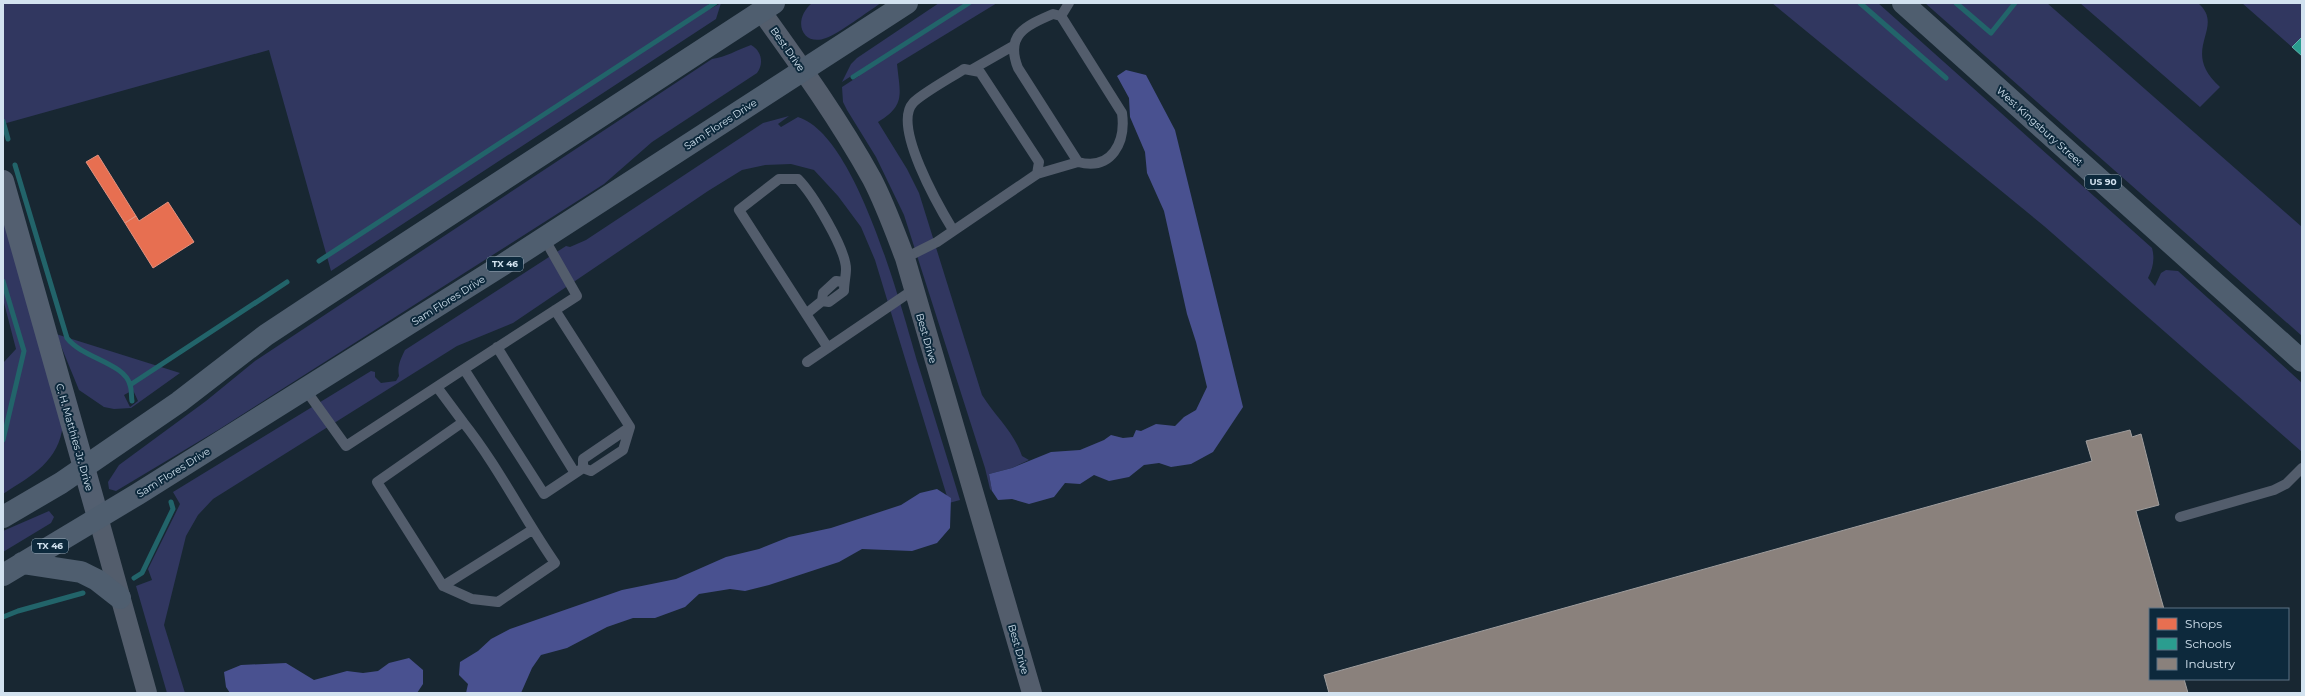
<svg xmlns="http://www.w3.org/2000/svg" width="2305" height="696" viewBox="0 0 2305 696" font-family="Montserrat,sans-serif">
  <style>
    .green { fill: #313760; fill-rule: evenodd }
    .forest { fill: #495190 }
    .shops { fill: #e76f51; stroke: #e19280 }
    .schools { fill: #2a9d8f; stroke: #5cb2ac }
    .industry { fill: #8a817c; stroke: #a09e9e }
    .lines { fill: none; stroke-linecap: round; stroke-linejoin: round }
    .stream { stroke: #22646a; stroke-width: 5 }
    .lane { stroke: #535d6c; stroke-width: 10 }
    .street { stroke: #535d6c; stroke-width: 20 }
    .secondary { stroke: #535f70; stroke-width: 22 }
    .primary { stroke: #4f5e6f; stroke-width: 22 }
    .labels { text-anchor: middle; stroke-width: 4; stroke-linejoin: round; paint-order: stroke }
    .shield { fill: #0d293c; stroke: #97aab9; stroke-width: 1 }
    .shield-label { font-size: 9px; font-weight: bold; fill: #d2e2ef }
    .street-label { font-size: 10px; fill: #d2e2ef; stroke: #0d293c }
  </style>
  <rect width="100%" height="100%" fill="#182732"/>
  <!-- green -->
  <path class="green" d="M 3,3 L 710,3 L 708,4 L 710,9 L 721,3 L 716,19 L 331,271 L 269,50 L 3,124 Z
    M 812,3 L 881,3 C 867,12 840,33 826,38 C 803,47 791,21 812,3 Z
    M 939,3 L 997,3 L 897,64 C 900,94 906,105 878,122 L 907,169 L 919,193 L 982,395 C 995,416 1014,432 1022,456 L 1029,460 L 1012,468 L 989,474 L 992,491 L 990,489 L 985,468 L 904,215 L 876,157 L 847,110 L 843,102 L 842,87 L 859,76 L 856,73 L 842,82 L 851,64 L 857,58 Z
    M 1772,3 L 1878,3 L 2152,248 C 2155,259 2153,268 2148,278 L 2155,286 L 2161,273 L 2166,270 L 2178,271 L 2302,383 L 2302,452 L 2044,226 Z
    M 1925,3 L 2047,3 L 2302,227 L 2302,336 Z
    M 2080,3 L 2198,3 C 2227,28 2178,49 2220,87 L 2200,107 Z
    M 2242,3 L 2302,3 L 2302,37 L 2292,47 Z
    M 751,45 C 762,51 764,64 757,73 L 652,142 L 604,184 L 218,430 L 116,491 L 109,489 L 108,482 L 119,465 L 206,401 L 255,361 L 712,59 C 726,57 737,50 751,45 Z
    M 789,116 L 778,124 L 781,127 L 798,117 C 857,135 901,307 918,364 C 932,409 946,454 960,500 L 949,503 L 875,260 L 861,227 L 838,196 L 814,170 L 791,164 L 765,165 L 742,170 L 708,191 L 513,323 L 457,346 L 213,499 L 198,515 L 186,536 L 164,625 L 185,693 L 167,693 L 136,586 L 152,580 L 148,569 L 180,504 L 173,492 L 371,371 L 375,372 L 375,377 L 381,383 L 396,381 L 399,376 C 397,366 401,358 405,350 L 566,246 L 570,247 L 586,240 L 763,123 Z
    M 3,206 L 63,424 C 59,462 32,475 3,494 L 3,363 L 16,349 L 3,299 Z
    M 56,334 L 180,373 L 131,408 L 114,409 L 104,407 L 79,390 ZM 133,390 L 138,401 L 130,407 L 124,395 Z
    M 49,511 L 54,517 L 51,523 L 3,552 L 3,531 Z"/>
  <!-- forest -->
  <path class="forest" d="M 1126,70 L 1146,75 L 1175,130 L 1243,407 L 1213,452 L 1191,464 L 1171,467 L 1159,463 L 1144,465 L 1129,477 L 1109,481 L 1094,475 L 1080,484 L 1065,483 L 1054,497 L 1029,504 L 1012,499 L 998,500 L 992,491 L 989,474 L 1012,468 L 1051,452 L 1080,450 L 1104,440 L 1111,435 L 1123,438 L 1133,437 L 1136,430 L 1141,431 L 1156,424 L 1175,426 L 1184,417 L 1196,410 L 1207,387 L 1196,342 L 1187,314 L 1164,211 L 1147,173 L 1145,152 L 1130,117 L 1129,98 L 1117,76 Z
    M 937,489 L 951,498 L 950,528 L 937,543 L 912,551 L 862,549 L 839,562 L 769,585 L 745,591 L 730,589 L 699,594 L 685,607 L 655,618 L 633,618 L 607,627 L 567,648 L 541,655 L 532,668 L 521,693 L 466,693 L 468,684 L 459,675 L 460,662 L 478,651 L 491,639 L 510,629 L 622,590 L 676,579 L 726,557 L 759,549 L 789,537 L 831,528 L 901,505 L 920,493 Z
    M 409,658 L 423,670 L 423,684 L 417,693 L 230,693 L 226,687 L 224,672 L 241,665 L 286,663 L 314,680 L 347,671 L 363,673 L 378,671 L 389,663 Z"/>
  <!-- shops -->
  <path class="shops" d="M 98,155 L 136,216 L 125,223 L 86,162 Z
    M 168,202 L 194,242 L 153,268 L 125,223 L 136,216 L 139,221 Z"/>
  <!-- schools -->
  <path class="schools" d="M 2302,37 L 2302,56 L 2292,47 Z"/>
  <!-- industry -->
  <path class="industry" d="M 2130,430 L 2132,437 L 2141,434 L 2159,505 L 2136,511 L 2164,609 L 2150,609 L 2150,679 L 2184,679 L 2188,693 L 1329,693 L 1324,675 L 2092,461 L 2086,441 Z"/>
  <g class="lines">
    <!-- stream -->
    <path class="stream" d="M 1860,3 L 1946,78
      M 1956,3 L 1991,33 L 2015,3
      M 853,77 L 969,3
      M 3,121 L 8,139
      M 15,165 L 67,338 C 82,358 125,363 130,385 C 132,390 131,396 132,401
      M 319,261 L 715,3
      M 3,281 L 24,351 L 3,440
      M 130,385 L 287,282
      M 134,578 L 142,573 L 173,509 L 171,502
      M 3,617 L 18,611 L 83,593"/>
    <!-- lane -->
    <path class="lane" d="M 1053,14 L 1061,16 L 1122,113 C 1126,142 1112,171 1078,162 L 1018,68 C 1005,35 1025,26 1053,14 Z
      M 1061,16 L 1069,3
      M 971,70 L 1013,46
      M 1037,174 L 1078,162
      M 544,238 L 577,296 L 464,369 L 544,494 L 583,468
      M 905,258 L 937,242 L 1037,174 L 1039,162 L 980,72 L 964,69 C 952,77 921,94 913,103 C 892,126 939,207 953,230
      M 822,301 L 829,302 L 844,291 C 844,283 846,276 846,269 C 846,249 812,193 798,179 L 779,179 L 739,210 L 828,348
      M 555,310 L 630,427 L 623,450 L 591,471 L 583,468
      M 806,314 L 822,301 L 823,293 L 836,281 L 844,282
      M 497,347 L 575,473
      M 807,362 L 913,290
      M 437,387 L 463,422 L 377,482 L 443,586 L 472,599 L 498,602 L 555,563 C 523,517 498,466 463,422
      M 305,389 L 346,446 L 464,369
      M 583,468 L 583,459 L 630,427
      M 2180,517 L 2274,490 L 2286,484 L 2302,468
      M 443,586 L 532,530"/>
    <!-- street -->
    <path class="street" d="M 761,11 C 800,65 840,121 872,179 C 885,204 895,232 905,258 L 1032,693
      M 98,517 L 147,693"/>
    <!-- secondary -->
    <path class="secondary" d="M 3,181 L 98,517"/>
    <!-- primary -->
    <path class="primary" d="M 1903,3 L 2302,361
      M 3,517 L 61,483 L 179,402 L 266,335 L 322,298 L 774,3
      M 22,563 L 81,572 L 97,580 L 120,598
      M 3,575 L 138,494 L 504,264 L 907,3"/>
  </g>
  <g class="labels">
    <!-- shield labels -->
    <g class="shield">
      <rect x="2085" y="175" width="36" height="14" rx="3"/>
      <rect x="487" y="257" width="36" height="14" rx="3"/>
      <rect x="32" y="539" width="36" height="14" rx="3"/>
    </g>
    <g class="shield-label">
      <text x="2103" y="185">US 90</text>
      <text x="505" y="267">TX 46</text>
      <text x="50" y="549">TX 46</text>
    </g>
    <!-- street labels -->
    <g class="street-label">
      <text transform="translate(788 49) rotate(55)" y="4">Best Drive</text>
      <text transform="translate(720 124) rotate(-33)" y="4">Sam Flores Drive</text>
      <text transform="translate(2040 126) rotate(42)" y="4">West Kingsbury Street</text>
      <text transform="translate(448 300) rotate(-32)" y="4">Sam Flores Drive</text>
      <text transform="translate(927 338) rotate(74)" y="4">Best Drive</text>
      <text transform="translate(75 437) rotate(74)" y="4">C. H. Matthies Jr. Drive</text>
      <text transform="translate(173 472) rotate(-32)" y="4">Sam Flores Drive</text>
      <text transform="translate(1019 649) rotate(74)" y="4">Best Drive</text>
    </g>
  </g>
  <!-- border -->
  <rect width="2305" height="696" fill="none" stroke="#d2e2ef" stroke-width="8"/>
  <!-- legend -->
  <rect x="2149" y="608" width="140" height="72" fill="#0d293c" stroke="#5c7384"/>
  <rect x="2157" y="618" width="20" height="12" fill="#e76f51" stroke="#5c7384"/>
  <text x="2185" y="628" font-size="12" fill="#d2e2ef">Shops</text>
  <rect x="2157" y="638" width="20" height="12" fill="#2a9d8f" stroke="#5c7384"/>
  <text x="2185" y="648" font-size="12" fill="#d2e2ef">Schools</text>
  <rect x="2157" y="658" width="20" height="12" fill="#8a817c" stroke="#5c7384"/>
  <text x="2185" y="668" font-size="12" fill="#d2e2ef">Industry</text>
</svg>
